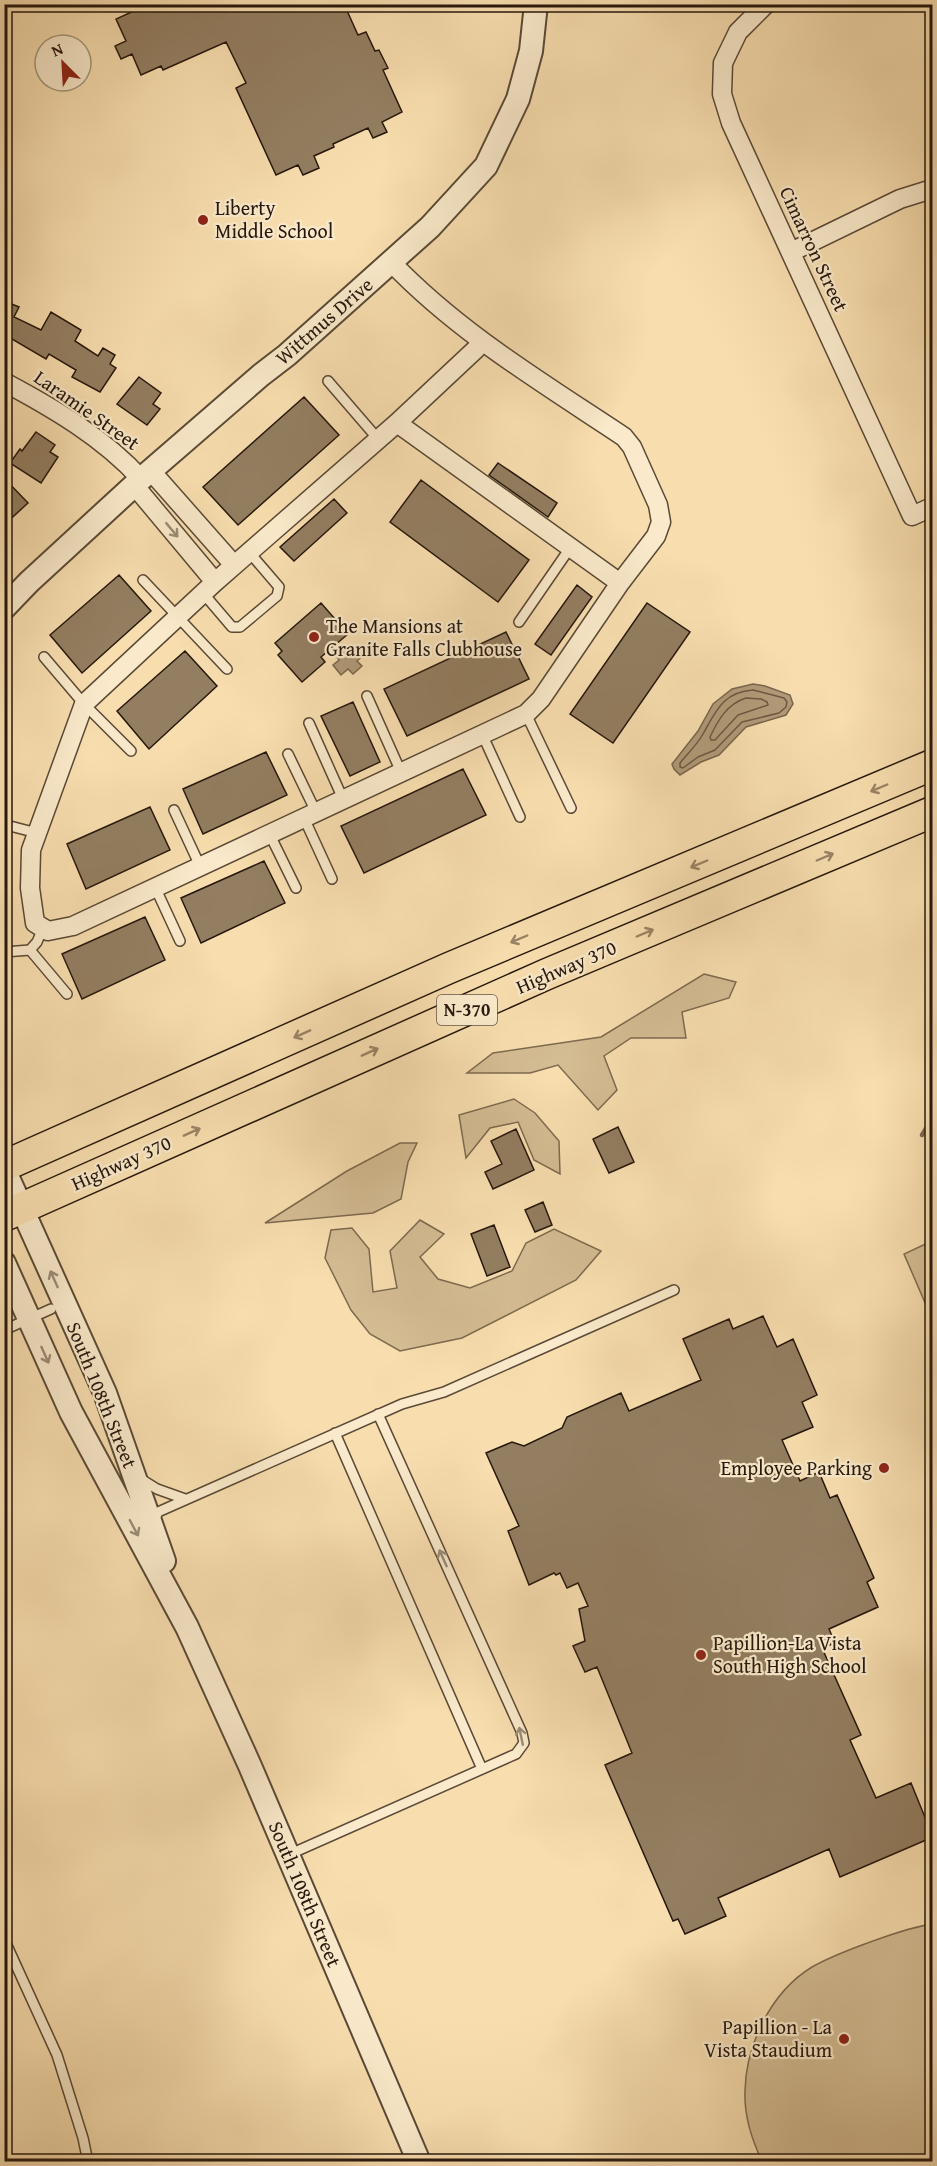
<svg xmlns="http://www.w3.org/2000/svg" width="937" height="2166" viewBox="0 0 937 2166" font-family="'Gentium Book Plus',serif">
  <style>
    .green { fill: #d4bc93; stroke: #7d6a50; stroke-width: 1.5 }
    .water { fill: #b19a78; stroke: #79664d; stroke-width: 1.5 }
    .lines { fill: none; stroke-linecap: round; stroke-linejoin: round }
    .shore { stroke: #6c5842; stroke-width: 1.5 }
    .stream { stroke: #79664d; stroke-width: 4.5 }
    .building { fill: #937e61; stroke: #26170d; stroke-width: 1.5 }
    .service-casing { stroke: #5a4936; stroke-width: 12 }
    .minor-casing { stroke: #5a4936; stroke-width: 21 }
    .tertiary-casing { stroke: #5a4936; stroke-width: 26 }
    .trunk-casing { stroke: #26170d; stroke-width: 33 }
    .service { stroke: #faeacb; stroke-width: 9 }
    .minor { stroke: #faeacb; stroke-width: 18 }
    .tertiary { stroke: #faeacb; stroke-width: 22 }
    .trunk { stroke: #f8deaf; stroke-width: 30 }
    .oneway { stroke: #9b8b76 }
    .oneway2 { stroke: #9a8466 }
    .poi-dot { fill: #8f2418; stroke: #faeacb; stroke-width: 2 }
    .labels { text-anchor: middle; stroke-width: 4.5; stroke-linejoin: round; paint-order: stroke }
    .shield { fill: #faeacb; stroke: #665646; stroke-width: 1.5 }
    .shield-label { font-size: 18px; font-weight: bold; fill: #26170d }
    .poi-label { font-size: 20px; fill: #26170d; stroke: #faeacb; text-anchor: start }
    .street-label { font-size: 20px; fill: #26170d; stroke: #faeacb }
  </style>
  <rect width="100%" height="100%" fill="#f8deaf"/>
  <filter id="stains"><feTurbulence type="fractalNoise" baseFrequency=".00333" numOctaves="4"/><feColorMatrix values="0 0 0 0 .2 0 0 0 0 .09 0 0 0 0 .02 0 0 0 .5 -.17"/></filter>
  <radialGradient id="worn" r=".72"><stop offset=".6" stop-color="#630" stop-opacity="0"/><stop offset="1" stop-color="#630" stop-opacity=".3"/></radialGradient>
  <!-- green -->
  <path class="green" d="M 704,974 L 736,982 L 729,998 L 682,1012 L 686,1038 L 631,1038 L 604,1056 L 617,1090 L 598,1110 L 558,1065 L 530,1073 L 467,1073 L 493,1053 L 601,1037 Z
    M 514,1099 L 535,1113 L 559,1141 L 560,1174 L 534,1160 L 518,1122 L 490,1128 L 466,1158 L 459,1115 Z
    M 400,1143 L 417,1143 L 408,1162 L 401,1199 L 373,1213 L 265,1223 L 347,1171 Z
    M 420,1220 L 444,1234 L 420,1257 L 438,1279 L 470,1288 L 512,1271 L 526,1243 L 554,1229 L 601,1251 L 576,1280 L 462,1338 L 400,1351 L 370,1334 L 351,1310 L 325,1258 L 331,1230 L 352,1228 L 369,1249 L 373,1292 L 397,1288 L 390,1251 Z
    M 932,1241 L 932,1319 L 904,1254 Z
    M 932,1924 L 932,2161 L 762,2161 C 752,2140 744,2114 745,2091 C 746,2044 771,1992 812,1967 C 828,1958 846,1951 862,1945 C 886,1936 908,1928 932,1924 Z"/>
  <!-- water -->
  <path class="water" d="M 356,646 L 364,655 L 357,661 L 362,666 L 353,674 L 348,669 L 341,675 L 333,665 L 339,660 L 337,657 L 346,649 L 349,651 Z
    M 753,684 L 765,686 L 790,695 L 793,704 L 786,715 L 746,727 L 719,755 L 701,762 L 680,775 L 674,769 L 672,764 L 698,731 L 713,704 L 732,689 Z"/>
  <g class="lines">
    <!-- shore -->
    <path class="shore" d="M 753,690 L 784,698 L 787,702 L 786,707 L 779,713 L 742,722 L 715,750 L 698,757 L 683,768 L 680,767 L 680,763 C 687,754 697,745 703,734 C 716,711 723,692 753,690 Z
      M 746,698 L 761,699 L 767,702 L 768,705 L 738,715 L 715,740 L 711,740 L 710,737 C 718,720 727,704 746,698 Z"/>
    <!-- stream -->
    <path class="stream" d="M 922,1135 L 932,1119"/>
  </g>
  <!-- building -->
  <path class="building" d="M 149,4 L 344,4 L 358,35 L 366,32 L 375,51 L 379,50 L 388,68 L 383,70 L 402,112 L 382,122 L 387,132 L 373,138 L 368,128 L 333,144 L 334,147 L 314,156 L 319,168 L 303,175 L 298,165 L 276,175 L 236,88 L 246,83 L 226,42 L 163,70 L 161,66 L 141,75 L 132,54 L 121,59 L 115,46 L 126,41 L 116,19 Z
    M 4,301 L 19,307 L 14,317 L 41,330 L 51,312 L 81,330 L 75,341 L 98,356 L 103,348 L 115,355 L 110,364 L 116,368 L 100,392 L 72,377 L 76,370 L 49,354 L 46,359 L 7,336 L 4,340 Z
    M 139,377 L 161,393 L 153,404 L 160,409 L 147,425 L 117,404 Z
    M 304,397 L 339,435 L 238,525 L 203,487 Z
    M 36,432 L 55,445 L 50,452 L 58,457 L 41,483 L 10,463 L 20,449 L 22,451 Z
    M 498,463 L 557,503 L 548,517 L 489,475 Z
    M 4,478 L 28,503 L 4,525 Z
    M 421,480 L 529,560 L 498,602 L 390,522 Z
    M 334,499 L 347,513 L 294,561 L 280,547 Z
    M 119,575 L 151,611 L 82,673 L 50,635 Z
    M 577,585 L 592,597 L 551,655 L 535,644 Z
    M 321,603 L 348,634 L 321,657 L 325,662 L 302,682 L 278,655 L 282,651 L 275,643 Z
    M 647,603 L 690,632 L 613,743 L 570,714 Z
    M 506,632 L 529,679 L 407,736 L 384,689 Z
    M 185,651 L 217,686 L 149,749 L 117,711 Z
    M 353,702 L 380,762 L 350,776 L 321,716 Z
    M 266,752 L 287,795 L 203,834 L 183,789 Z
    M 463,769 L 486,815 L 364,873 L 341,826 Z
    M 150,807 L 170,850 L 86,889 L 67,844 Z
    M 264,861 L 285,903 L 201,943 L 181,898 Z
    M 145,917 L 165,960 L 82,999 L 62,954 Z
    M 618,1127 L 634,1162 L 609,1173 L 593,1139 Z
    M 516,1129 L 534,1170 L 493,1189 L 485,1172 L 502,1164 L 491,1141 Z
    M 543,1202 L 552,1225 L 535,1232 L 525,1210 Z
    M 494,1225 L 510,1267 L 487,1276 L 471,1234 Z
    M 763,1316 L 777,1347 L 793,1339 L 817,1395 L 802,1402 L 813,1427 L 782,1440 L 800,1481 L 819,1472 L 830,1498 L 837,1495 L 874,1578 L 867,1582 L 878,1607 L 829,1629 L 835,1643 L 822,1648 L 861,1735 L 850,1740 L 876,1798 L 911,1783 L 933,1837 L 840,1877 L 829,1849 L 718,1898 L 726,1916 L 685,1934 L 678,1919 L 673,1921 L 605,1765 L 632,1753 L 597,1667 L 585,1672 L 573,1646 L 585,1641 L 579,1609 L 588,1606 L 578,1583 L 567,1588 L 560,1573 L 556,1575 L 554,1573 L 529,1585 L 508,1531 L 519,1526 L 486,1453 L 512,1442 L 524,1446 L 562,1428 L 567,1417 L 621,1393 L 629,1411 L 701,1380 L 683,1339 L 729,1319 L 733,1329 Z"/>
  <g class="lines">
    <defs>
      <path id="service" d="M 4,133 L 5,133
        M 328,381 L 378,439
        M 143,580 L 227,669
        M 203,593 L 232,627 L 240,627 L 277,596 L 279,587 L 249,552
        M 519,622 L 570,548
        M 44,657 L 84,704 L 131,751
        M 367,696 L 401,772
        M 526,714 L 571,808
        M 309,723 L 343,799
        M 482,734 L 520,817
        M 288,754 L 316,812
        M 174,810 L 200,866
        M 304,818 L 332,879
        M 4,826 L 10,826 L 37,833
        M 269,833 L 296,888
        M 155,887 L 180,941
        M 30,950 L 67,994
        M 4,952 L 30,950 L 37,942 L 43,928
        M 4,1330 L 51,1309
        M 335,1433 L 482,1769
        M 141,1479 L 157,1489 L 185,1499
        M 154,1521 L 158,1512 L 402,1404 L 444,1392 L 674,1290
        M 288,1855 L 516,1754 L 524,1743 L 522,1733 L 378,1414
        M 4,1939 L 57,2055 L 83,2138 L 88,2162"/>
      <path id="minor" d="M 766,4 L 738,32 L 723,63 L 722,94 L 731,123 L 912,516 L 932,507
        M 791,252 L 900,199 L 932,189
        M 391,262 C 459,333 543,383 624,437 L 632,447 L 658,505 L 661,522 L 656,536 L 620,583
        M 4,382 C 53,408 104,438 141,479
        M 397,423 L 620,583 L 541,699 L 526,714 L 73,926 L 48,931 L 35,923 L 30,888 L 31,850 L 84,704 L 215,582 Z
        M 397,423 L 476,349 L 481,340
        M 151,471 L 234,565
        M 134,485 L 215,582"/>
      <path id="tertiary" d="M 4,608 L 29,582 L 141,479 L 261,375 L 287,355 L 430,227 L 486,166 L 518,99 L 531,51 L 536,4
        M 4,1169 L 105,1393 L 164,1561
        M 4,1263 L 71,1412 L 187,1627 L 250,1766 L 419,2162"/>
      <path id="trunk" d="M 4,1166 L 449,968 L 932,765
        M 4,1216 L 547,974 L 932,812"/>
    </defs>
    <!-- service casing -->
    <use href="#service" class="service-casing"/>
    <!-- minor casing -->
    <use href="#minor" class="minor-casing"/>
    <!-- tertiary casing -->
    <use href="#tertiary" class="tertiary-casing"/>
    <!-- trunk casing -->
    <use href="#trunk" class="trunk-casing"/>
    <!-- service -->
    <use href="#service" class="service"/>
    <!-- minor -->
    <use href="#minor" class="minor"/>
    <!-- tertiary -->
    <use href="#tertiary" class="tertiary"/>
    <!-- trunk -->
    <use href="#trunk" class="trunk"/>
  </g>
  <!-- one-way arrows -->
  <defs><path id="oneway-shaft" d="M-6 0H5M1.5-3L5.5 0L1.5 3" fill="none" stroke-width="1.6" stroke-linecap="round" stroke-linejoin="round" transform="scale(1.5)"/></defs>
  <g class="oneway">
    <use href="#oneway-shaft" transform="translate(172 530) rotate(50)"/>
    <use href="#oneway-shaft" transform="translate(54 1279) rotate(-114)"/>
    <use href="#oneway-shaft" transform="translate(45 1355) rotate(66)"/>
    <use href="#oneway-shaft" transform="translate(134 1528) rotate(62)"/>
    <use href="#oneway-shaft" transform="translate(443 1558) rotate(-114)"/>
    <use href="#oneway-shaft" transform="translate(521 1736) rotate(-102)"/>
  </g>
  <g class="oneway2">
    <use href="#oneway-shaft" transform="translate(879 788) rotate(157)"/>
    <use href="#oneway-shaft" transform="translate(825 857) rotate(-23)"/>
    <use href="#oneway-shaft" transform="translate(699 864) rotate(157)"/>
    <use href="#oneway-shaft" transform="translate(645 933) rotate(-23)"/>
    <use href="#oneway-shaft" transform="translate(519 939) rotate(157)"/>
    <use href="#oneway-shaft" transform="translate(302 1034) rotate(156)"/>
    <use href="#oneway-shaft" transform="translate(370 1052) rotate(-24)"/>
    <use href="#oneway-shaft" transform="translate(192 1132) rotate(-24)"/>
  </g>
  <!-- markers -->
  <g class="poi-dot">
    <circle cx="203" cy="220" r="6"/>
    <circle cx="314" cy="637" r="6"/>
    <circle cx="884" cy="1468" r="6"/>
    <circle cx="701" cy="1655" r="6"/>
    <circle cx="844" cy="2039" r="6"/>
  </g>
  <g class="labels">
    <!-- shield labels -->
    <rect class="shield" x="437" y="995" width="60" height="30" rx="4.5"/>
    <g class="shield-label">
      <text x="467" y="1016">N-370</text>
    </g>
    <!-- poi labels -->
    <g class="poi-label">
      <text x="215" y="215">Liberty<tspan x="215" dy="23">Middle School</tspan></text>
      <text x="326" y="633">The Mansions at<tspan x="326" dy="23">Granite Falls Clubhouse</tspan></text>
      <text x="872" y="1475" text-anchor="end">Employee Parking</text>
      <text x="713" y="1650">Papillion-La Vista<tspan x="713" dy="23">South High School</tspan></text>
      <text x="832" y="2034" text-anchor="end">Papillion - La<tspan x="832" dy="23">Vista Staudium</tspan></text>
    </g>
    <!-- street labels -->
    <g class="street-label">
      <text transform="translate(814 249) rotate(65)" y="7">Cimarron Street</text>
      <text transform="translate(324 321) rotate(-41)" y="7">Wittmus Drive</text>
      <text transform="translate(87 410) rotate(35)" y="7">Laramie Street</text>
      <text transform="translate(566 967) rotate(-23)" y="7">Highway 370</text>
      <text transform="translate(121 1163) rotate(-24)" y="7">Highway 370</text>
      <text transform="translate(102 1395) rotate(68)" y="7">South 108th Street</text>
      <text transform="translate(305 1894) rotate(67)" y="7">South 108th Street</text>
    </g>
  </g>
  <!-- margin -->
  <rect width="937" height="2166" fill="none" stroke="#f8deaf" stroke-width="24"/>
  <rect x="6" y="6" width="925" height="2154" fill="none" stroke="#26170d" stroke-width="3"/>
  <rect x="12" y="12" width="913" height="2142" fill="none" stroke="#26170d" stroke-width="1.5"/>
  <!-- north arrow -->
  <g transform="translate(63 63) rotate(336)"><circle r="28" fill="#faeacb" stroke="#a5967f" stroke-width="1.5"/>
  <path d="M0-4.5L10 22L0 15L-10 22Z" fill="#8f2418"/>
  <text y="-9" font-size="16" font-weight="bold" text-anchor="middle" fill="#26170d">N</text>
  </g>
  <rect width="100%" height="100%" filter="url(#stains)"/>
  <rect width="100%" height="100%" fill="url(#worn)"/>
</svg>
